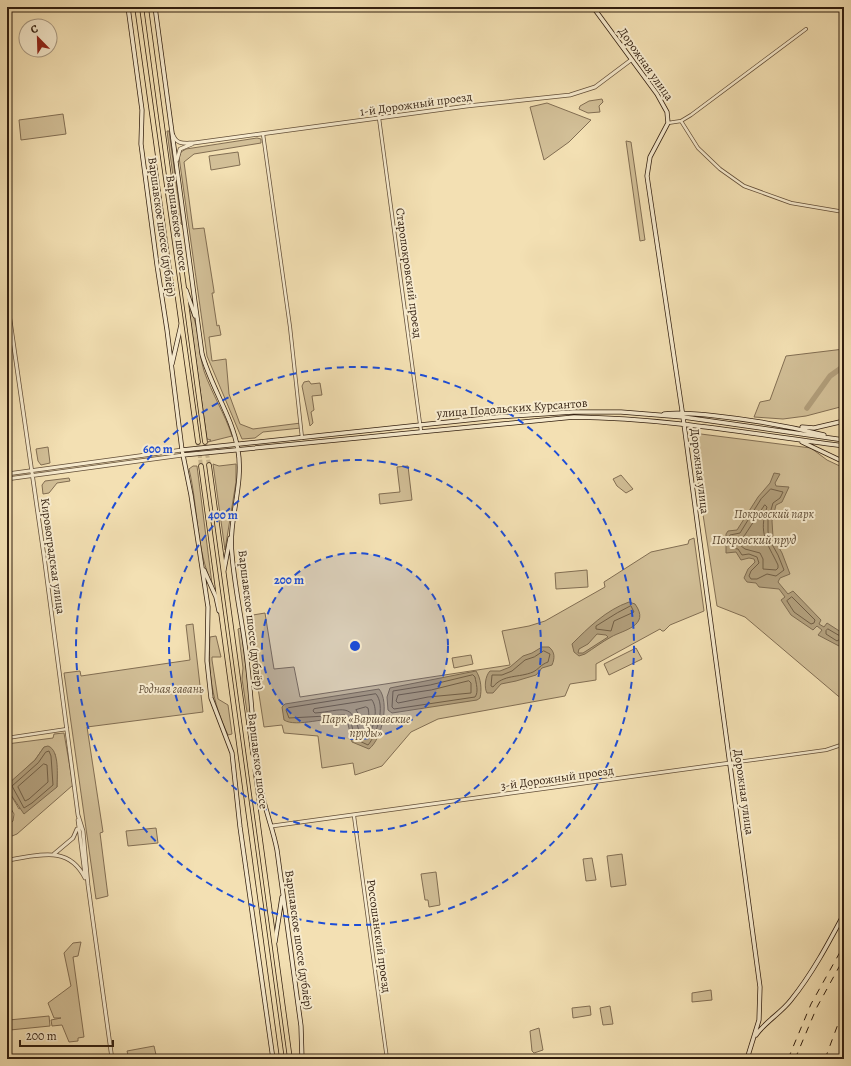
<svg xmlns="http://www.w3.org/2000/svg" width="851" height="1066" viewBox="0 0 851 1066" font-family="Alegreya,serif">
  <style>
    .green { fill: #d2bf97; stroke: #826e53; fill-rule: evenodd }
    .water { fill: #b19e7b; stroke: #7e6b50; fill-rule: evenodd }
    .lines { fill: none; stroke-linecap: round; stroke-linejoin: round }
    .shore { stroke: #715e45; stroke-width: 1 }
    .river { stroke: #b19e7b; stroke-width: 5.5 }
    .primary-tunnel { stroke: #ccb992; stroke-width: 4; stroke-dasharray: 4 2; stroke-linecap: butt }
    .minor-casing { stroke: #624e38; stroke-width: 4 }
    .tertiary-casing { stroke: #624e38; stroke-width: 4.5 }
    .secondary-casing { stroke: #311e0f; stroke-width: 5 }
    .primary-casing { stroke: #311e0f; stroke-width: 5.5 }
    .minor { stroke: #f7ebce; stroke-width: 2.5 }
    .tertiary { stroke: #f7ebce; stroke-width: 3 }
    .secondary { stroke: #f7ebce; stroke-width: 3.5 }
    .primary { stroke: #f3e0b3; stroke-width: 4 }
    .rail { stroke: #311e0f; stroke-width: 1; stroke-dasharray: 7 7; stroke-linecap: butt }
    .ring { fill: none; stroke: #1d4ed8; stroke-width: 2; stroke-dasharray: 7 5 }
    .labels { text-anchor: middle; stroke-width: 4; stroke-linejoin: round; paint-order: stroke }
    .street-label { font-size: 12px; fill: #311e0f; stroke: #f7ebce }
    .park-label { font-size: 12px; font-style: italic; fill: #614e38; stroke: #f7ebce }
    .water-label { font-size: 13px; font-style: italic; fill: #5e4b35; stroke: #f7ebce }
    .centre { fill: #1d4ed8; stroke: #f7ebce; stroke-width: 2 }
    .ring-label { font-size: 12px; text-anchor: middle; font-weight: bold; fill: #1d4ed8; stroke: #f7ebce; stroke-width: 4; stroke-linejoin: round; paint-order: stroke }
  </style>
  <rect width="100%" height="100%" fill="#f3e0b3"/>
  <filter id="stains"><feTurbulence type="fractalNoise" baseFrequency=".005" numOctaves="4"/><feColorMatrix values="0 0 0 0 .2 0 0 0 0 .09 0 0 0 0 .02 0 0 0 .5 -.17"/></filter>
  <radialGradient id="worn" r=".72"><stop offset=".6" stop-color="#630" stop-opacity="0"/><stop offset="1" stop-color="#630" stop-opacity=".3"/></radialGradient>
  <!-- green -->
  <path class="green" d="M 602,99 L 603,102 L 599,106 L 600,112 L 588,113 L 579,109 L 580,106 L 589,101 Z
    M 547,103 L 591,120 L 569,142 L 544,160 L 530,107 Z
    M 63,114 L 66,134 L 21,140 L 19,120 Z
    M 167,131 L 169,131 L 182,225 L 179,221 Z
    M 257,138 L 261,139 L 261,143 L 194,154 L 184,162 L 193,229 L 204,228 L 214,291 L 214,293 L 212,293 L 217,326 L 219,325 L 221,335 L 209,337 L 212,361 L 226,359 L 229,394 L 240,424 L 253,429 L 301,423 L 301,428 L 263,432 L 255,438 L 242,439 L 207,356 L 179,157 L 181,152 L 186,149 Z
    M 626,141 L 631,142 L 645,240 L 640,241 Z
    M 238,152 L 240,165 L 211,170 L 209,156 Z
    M 189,311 L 191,311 C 200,329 198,352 204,371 C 212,394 225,414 232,436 L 208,442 L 211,440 L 207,439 Z
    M 844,349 L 844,406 L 806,416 L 783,419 L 754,417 L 760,402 L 770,400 L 786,356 Z
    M 309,381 L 311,384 L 320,383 L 322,395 L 312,396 L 314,410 L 311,412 L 313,423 L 310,426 L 302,386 L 304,382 Z
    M 693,433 L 811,448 L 827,460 L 844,468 L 844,701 L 745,617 L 717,606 L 691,436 Z
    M 48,447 L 50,463 L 41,465 L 38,461 L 36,449 Z
    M 213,464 L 219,466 L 236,464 L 236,482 L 225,550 Z
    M 193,466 L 197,466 L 212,584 C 196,550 198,506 189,469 Z
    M 408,466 L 412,500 L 380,504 L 379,494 L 400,492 L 397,467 Z
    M 621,475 L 633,489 L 626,493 L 617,486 L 613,479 Z
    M 69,478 L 70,481 L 57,483 L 49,493 L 43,494 L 42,485 L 45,481 Z
    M 694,538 L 704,611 L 670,625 L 664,631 L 662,631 L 660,629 L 596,664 L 596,680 L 570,684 L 565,696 L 438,719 L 411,732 L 382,766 L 355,775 L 353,763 L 322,768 L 318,736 L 284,733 L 282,725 L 264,727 L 247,616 L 265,613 L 274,669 L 294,667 L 300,697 L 510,665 L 502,631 L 529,626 L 545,621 L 605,587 L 604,582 L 651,552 L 688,544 L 689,540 Z
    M 587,570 L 588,587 L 556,589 L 555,573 Z
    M 193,624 L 203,712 L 87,727 L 103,832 L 100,833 L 108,896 L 96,899 L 64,673 L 80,671 L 81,676 L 190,660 L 186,625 Z
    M 241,628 L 251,708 L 255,764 L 242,679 L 243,668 L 238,629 Z
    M 216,636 L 221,657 L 212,657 L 212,660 L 218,699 L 228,705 L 232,734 L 228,735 C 212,701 208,674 210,637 Z
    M 636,648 L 642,659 L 609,675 L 604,664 Z
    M 471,655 L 473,664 L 454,668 L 452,658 Z
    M 64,733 L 73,785 L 17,834 L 7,838 L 7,825 L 13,821 L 14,814 L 7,802 L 7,744 L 53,738 L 54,734 ZM 44,747 L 55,754 L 57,777 L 57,787 L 19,809 L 11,795 L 23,771 L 35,760 Z
    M 156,828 L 158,843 L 128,846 L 126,831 Z
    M 622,854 L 626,885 L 611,887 L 607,856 Z
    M 592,858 L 596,880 L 586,881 L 583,859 Z
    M 436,872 L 440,905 L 429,907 L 428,900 L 425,900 L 421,874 Z
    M 81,942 L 78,956 L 73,957 L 84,1037 L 78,1038 L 78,1041 L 69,1042 L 62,1025 L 52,1026 L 51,1020 L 61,1018 L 54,1018 L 48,1003 L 71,986 L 64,953 L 73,943 Z
    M 711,990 L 712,1000 L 692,1002 L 692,993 Z
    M 590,1006 L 591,1015 L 573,1018 L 572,1008 Z
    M 610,1006 L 613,1024 L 603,1025 L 600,1008 Z
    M 49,1016 L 50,1026 L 10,1030 L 9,1020 Z
    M 539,1028 L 543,1050 L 534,1053 L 532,1051 L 530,1031 Z
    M 154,1046 L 157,1059 L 129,1059 L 127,1051 Z"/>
  <!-- water -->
  <path class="water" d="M 774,473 L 780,474 L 775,483 L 776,486 L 789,487 L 782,502 L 776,505 L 772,521 L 773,537 L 782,553 L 790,574 L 780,578 L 778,582 L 788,594 L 793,591 L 821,620 L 819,624 L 824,627 L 827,623 L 844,634 L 844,640 L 839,646 L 818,635 L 822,630 L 817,626 L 813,630 L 791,615 L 781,600 L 785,597 L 779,589 L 759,587 L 756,583 L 747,582 L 744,578 L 748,569 L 755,562 L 754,559 L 749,558 L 741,560 L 736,552 L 726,553 L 726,534 L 728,531 L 737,530 L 758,497 L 770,483 Z
    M 629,602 L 635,604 C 651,626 623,630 611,637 C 602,642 594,648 585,654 L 579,656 L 574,652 L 572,644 C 588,628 606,610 629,602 ZM 597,634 L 606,635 L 608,637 L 583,653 L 578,653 L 579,649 L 588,644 Z
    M 542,647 L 549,647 C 555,652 555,658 552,665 L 542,668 L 536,675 L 516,681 L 501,684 L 493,693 L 487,693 C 484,688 485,676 490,671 L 500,671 L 510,667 L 523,656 L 532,653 Z
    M 476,671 C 481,678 482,690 480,698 L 477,700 L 392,713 L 388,710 L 387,697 L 390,688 Z
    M 379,689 C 390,702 382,739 369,749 L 352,742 L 348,724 L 343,719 C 329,716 296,728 284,720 L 282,707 L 285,704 Z
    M 48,746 C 60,750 57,777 57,787 L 24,814 L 11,795 L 8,784 L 35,760 L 44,747 Z"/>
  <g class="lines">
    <!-- shore -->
    <path class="shore" d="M 771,489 L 783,492 L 780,498 L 773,503 L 768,520 L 768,531 L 769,539 L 778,555 L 784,570 L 776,576 L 767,574 L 757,579 L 751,579 L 749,576 L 751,571 L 759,563 L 757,557 L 749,554 L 742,555 L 738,549 L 731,548 L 729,538 L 730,535 L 740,533 L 761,499 Z
      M 765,505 L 767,507 C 758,534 767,542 778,565 L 778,568 L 776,570 L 763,569 L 763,559 L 760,553 L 745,549 L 736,542 L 744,536 Z
      M 792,597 L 815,620 L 814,623 L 811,624 L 794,612 L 787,601 Z
      M 631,606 L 634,612 L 614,621 L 611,631 L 596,629 L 596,626 L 617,613 Z
      M 828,629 L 840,636 L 840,639 L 837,641 L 826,634 L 826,631 Z
      M 544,651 L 550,654 L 548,662 C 540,665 539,669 533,672 C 519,678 503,674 493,687 L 491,686 L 492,675 L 502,675 L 512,671 L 525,660 L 534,657 Z
      M 473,675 L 475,677 C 476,683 479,692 475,697 L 394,709 L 392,707 L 393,691 L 430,685 Z
      M 469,681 L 471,683 L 471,693 L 428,697 L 398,703 L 396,701 L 398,695 L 431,690 Z
      M 376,694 C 386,705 377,735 368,745 L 355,739 L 351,722 L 345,715 L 289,718 L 286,710 L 288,708 Z
      M 372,700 C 379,710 374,729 366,738 L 360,735 C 352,700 343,711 315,713 L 313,711 L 314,709 Z
      M 366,707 L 368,708 C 369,713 370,721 365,724 L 356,710 Z
      M 46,752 L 49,751 L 51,756 L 53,785 L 32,803 L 24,808 L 12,786 L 38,763 Z
      M 44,764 L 47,765 L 48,782 L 29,799 L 25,801 L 18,787 Z"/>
    <!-- river -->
    <path class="river" d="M 807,408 L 830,376 L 844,366"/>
    <!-- primary-tunnel -->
    <path class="primary-tunnel" d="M 198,442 L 201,466
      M 205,442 L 209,465"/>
    <defs>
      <path id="minor" d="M 379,118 L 421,431
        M 681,121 L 698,148 L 720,169 L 744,186 L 791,203 L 844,212
        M 668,123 L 681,121 L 691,115 L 806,29
        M 263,134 L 290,327 L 302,438
        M 7,738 L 67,729
        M 730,763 L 826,750 L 844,744
        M 354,816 L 387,1059"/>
      <path id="tertiary" d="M 173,135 C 177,145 184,143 194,143 L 467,106 L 570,95 L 595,87 L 631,60
        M 177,160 L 180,149 L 192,144
        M 7,299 L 44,556 L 78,815 L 83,831 L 88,885 L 112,1059
        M 7,474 L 182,450
        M 7,479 L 183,455
        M 78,820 L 85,875
        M 272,826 L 730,763
        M 54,854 L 73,838 L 77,829
        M 7,860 C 38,856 68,844 85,878"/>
      <path id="secondary" d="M 128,7 L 142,110 L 141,144 L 157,265 L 167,330 L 182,450 L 191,495 L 208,607 L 207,661 L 211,698 L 232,753 L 240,827 L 273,1059
        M 155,7 L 202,354 C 211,387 232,416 238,450 C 244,486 228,519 232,555 C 235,590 243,625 247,660 C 252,701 253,742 260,783 C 263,805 273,828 277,850 L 301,1026 L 302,1059
        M 593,7 L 657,94 L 667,112 L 668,123 L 650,157 L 647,176 L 683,417 L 760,987 L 759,1020 L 747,1059
        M 186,290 L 195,316
        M 172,364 L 181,325
        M 664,414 C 682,412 699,414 716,416 C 753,420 788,426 824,435
        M 802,427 L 814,428 L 844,421
        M 802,442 L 844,462
        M 182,450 L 496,417 L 573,412 L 621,412 L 683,417 L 844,440
        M 183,455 L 574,417 C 665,418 754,434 844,446
        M 204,570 L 216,597 L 219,611
        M 224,570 L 230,538
        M 250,757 L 257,778
        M 275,942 L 282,897
        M 756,1035 C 765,1022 781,1013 791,1000 C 812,974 828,944 844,914"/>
      <path id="primary" d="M 137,7 L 198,442
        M 146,7 L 205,442
        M 209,465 L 290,1059
        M 201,466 L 282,1059"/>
    </defs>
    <!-- minor casing -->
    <use href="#minor" class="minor-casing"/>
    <!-- tertiary casing -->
    <use href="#tertiary" class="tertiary-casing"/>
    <!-- secondary casing -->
    <use href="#secondary" class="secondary-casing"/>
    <!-- primary casing -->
    <use href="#primary" class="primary-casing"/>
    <!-- minor -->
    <use href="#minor" class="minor"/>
    <!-- tertiary -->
    <use href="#tertiary" class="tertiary"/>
    <!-- secondary -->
    <use href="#secondary" class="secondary"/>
    <!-- primary -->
    <use href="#primary" class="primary"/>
    <!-- rail -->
    <path class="rail" d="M 788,1059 L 811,1004 L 844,945
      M 795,1059 L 817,1007 L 844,958
      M 825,1059 L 844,1008"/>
  </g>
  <!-- distance rings -->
  <circle cx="355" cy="646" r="93" fill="#1d4ed8" fill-opacity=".12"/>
  <g class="ring">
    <circle cx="355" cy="646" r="93"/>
    <circle cx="355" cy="646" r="186"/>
    <circle cx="355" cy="646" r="279"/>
  </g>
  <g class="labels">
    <!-- street labels -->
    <g class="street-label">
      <text transform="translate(646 64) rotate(55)" y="4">Дорожная улица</text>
      <text transform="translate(416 104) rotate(-8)" y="4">1-й Дорожный проезд</text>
      <text transform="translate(177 223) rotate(82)" y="4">Варшавское шоссе</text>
      <text transform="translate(162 227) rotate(82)" y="4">Варшавское шоссе (дублёр)</text>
      <text transform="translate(409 273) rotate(82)" y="4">Старопокровский проезд</text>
      <text transform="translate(512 408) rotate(-4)" y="4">улица Подольских Курсантов</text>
      <text transform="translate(700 471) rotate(83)" y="4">Дорожная улица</text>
      <text transform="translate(53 556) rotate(82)" y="4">Кировоградская улица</text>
      <text transform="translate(251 620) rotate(83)" y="4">Варшавское шоссе (дублёр)</text>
      <text transform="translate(258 761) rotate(83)" y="4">Варшавское шоссе</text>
      <text transform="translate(557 778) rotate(-8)" y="4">3-й Дорожный проезд</text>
      <text transform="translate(744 792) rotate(82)" y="4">Дорожная улица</text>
      <text transform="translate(379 936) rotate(82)" y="4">Россошанский проезд</text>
      <text transform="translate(299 940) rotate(82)" y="4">Варшавское шоссе (дублёр)</text>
    </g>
    <!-- park labels -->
    <g class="park-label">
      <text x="774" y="518">Покровский парк</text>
      <text x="171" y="693">Родная гавань</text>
      <text x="366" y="723">Парк «Варшавские<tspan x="366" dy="14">пруды»</tspan></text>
    </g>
    <!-- water labels -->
    <g class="water-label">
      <text x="754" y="544">Покровский пруд</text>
    </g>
  </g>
  <circle cx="355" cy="646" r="6" class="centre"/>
  <g class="ring-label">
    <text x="158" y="453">600 m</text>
    <text x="223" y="519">400 m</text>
    <text x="289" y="584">200 m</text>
  </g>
  <!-- margin -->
  <rect width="851" height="1066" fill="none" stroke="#f3e0b3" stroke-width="24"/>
  <rect x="8" y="8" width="835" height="1050" fill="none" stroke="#311e0f" stroke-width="2"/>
  <rect x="12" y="12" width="827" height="1042" fill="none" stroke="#311e0f"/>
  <!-- north arrow -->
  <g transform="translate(38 38) rotate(337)"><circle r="19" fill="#f7ebce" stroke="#a89982"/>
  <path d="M0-3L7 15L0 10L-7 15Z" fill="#8f2418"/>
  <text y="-6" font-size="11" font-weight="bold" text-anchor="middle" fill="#311e0f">С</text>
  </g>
  <!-- scale -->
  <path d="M20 1040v6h93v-6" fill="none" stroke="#311e0f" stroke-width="2"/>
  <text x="26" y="1040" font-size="12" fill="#311e0f" stroke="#f7ebce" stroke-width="3" paint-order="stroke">200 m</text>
  <rect width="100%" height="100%" filter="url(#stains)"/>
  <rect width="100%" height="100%" fill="url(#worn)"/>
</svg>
